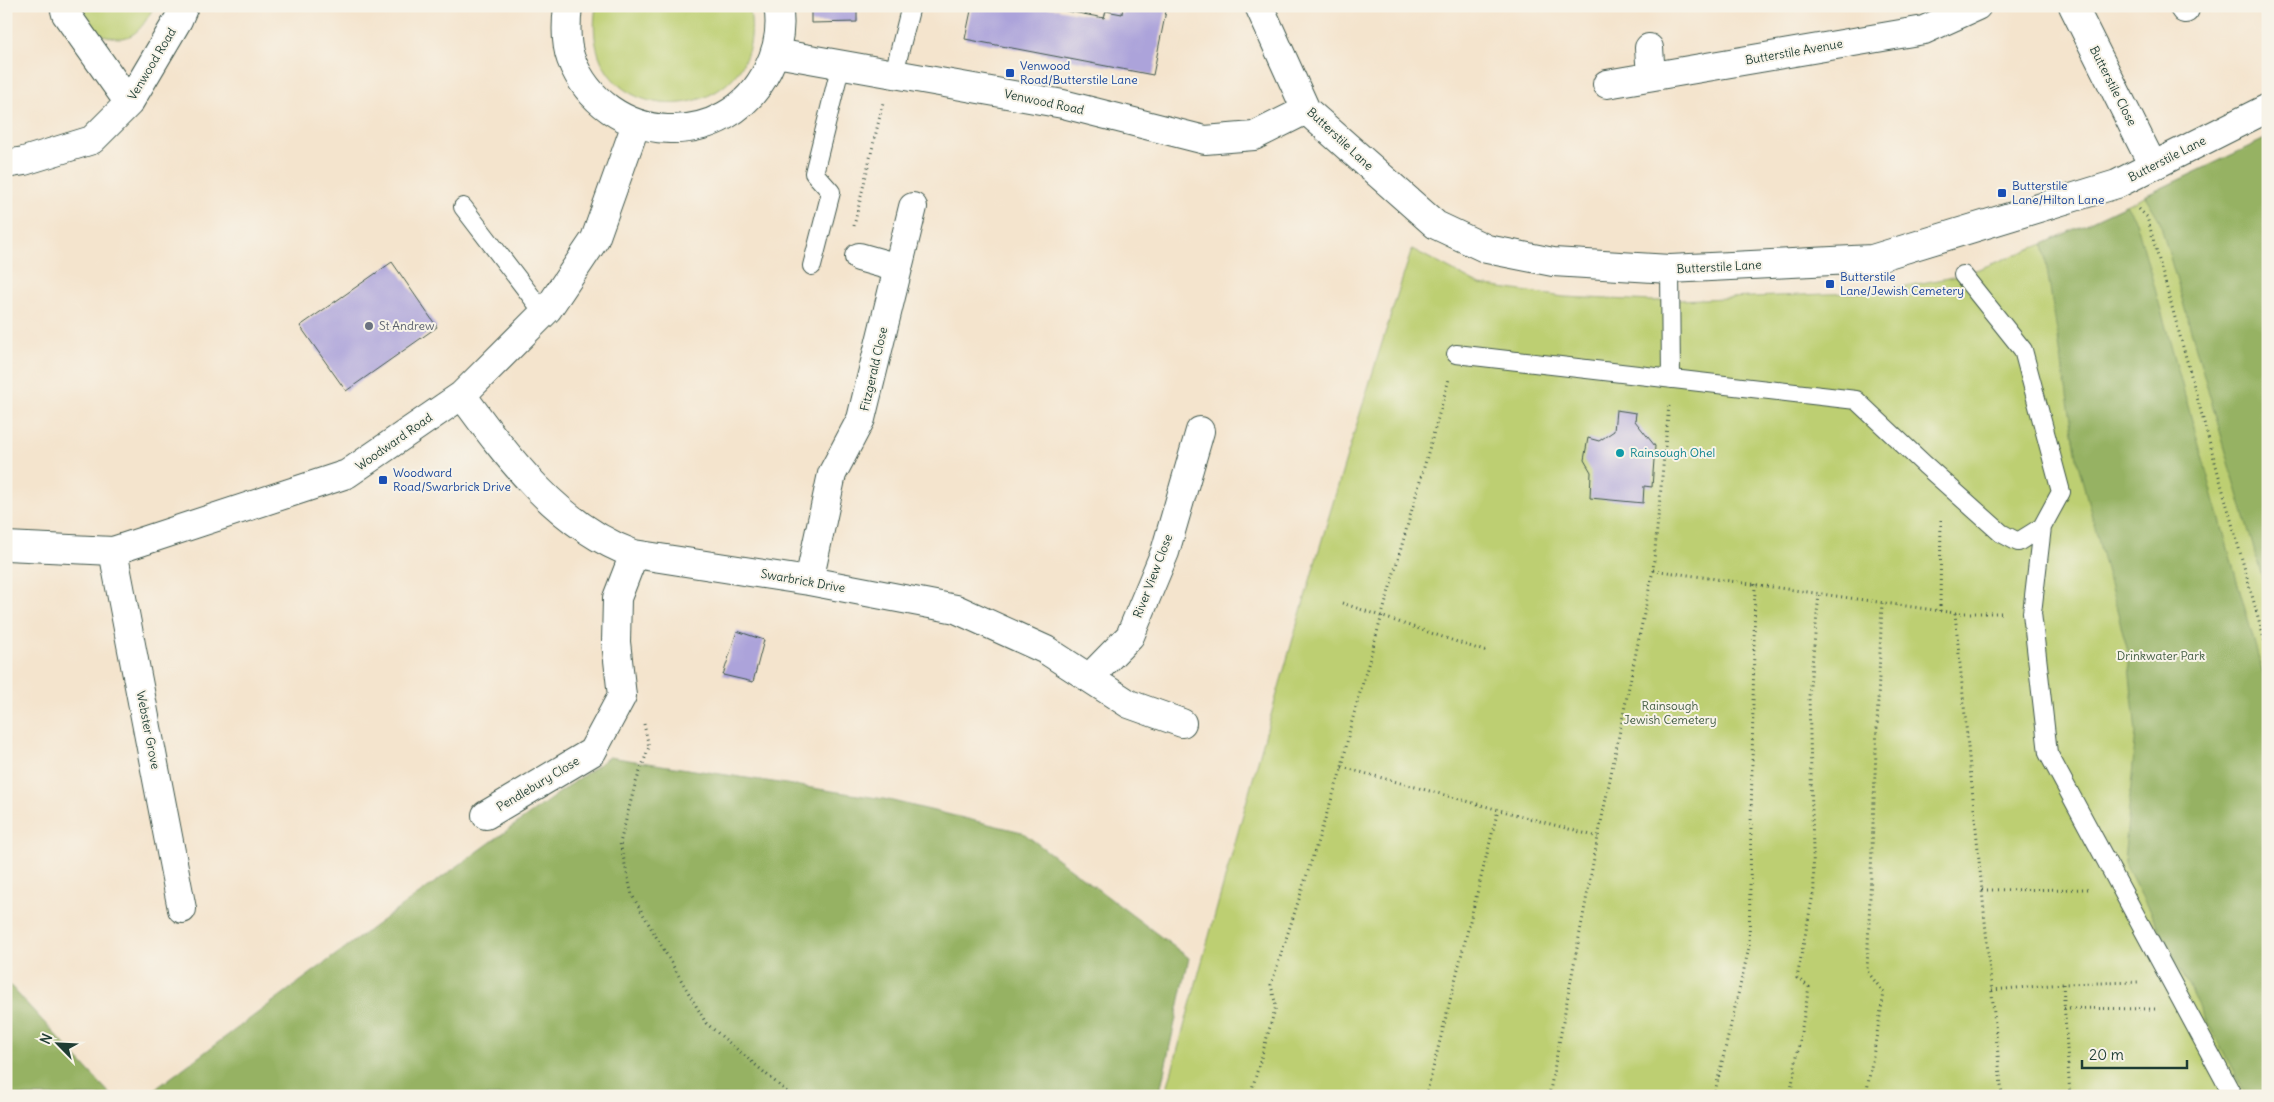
<svg xmlns="http://www.w3.org/2000/svg" width="2274" height="1102" viewBox="0 0 2274 1102" font-family="Delius,sans-serif">
  <style>
    .green { fill: #bdcf72; stroke: #6e8653 }
    .forest { fill: #96b264; stroke: #5a784c }
    .building { fill: #aca3da }
    .lines { fill: none; stroke-linecap: round; stroke-linejoin: round }
    .lane-casing { stroke: #3f564b; stroke-width: 20 }
    .street-casing { stroke: #3f564b; stroke-width: 30 }
    .path { stroke: #3f564b; stroke-width: 3; stroke-dasharray: 1 4; stroke-linecap: butt }
    .lane { stroke: #fff; stroke-width: 18 }
    .street { stroke: #fff; stroke-width: 28 }
    .transit-dot { fill: #1a4fb4; stroke: #f7f3e8; stroke-width: 2 }
    .worship-dot { fill: #6b7280; stroke: #f7f3e8; stroke-width: 2 }
    .culture-dot { fill: #0f9aa8; stroke: #f7f3e8; stroke-width: 2 }
    .labels { text-anchor: middle; stroke-width: 4; stroke-linejoin: round; paint-order: stroke }
    .street-label { font-size: 12px; fill: #1f3d34; stroke: #f7f3e8 }
    .transit-label { font-size: 12px; fill: #164399; stroke: #f7f3e8; text-anchor: start }
    .worship-label { font-size: 12px; fill: #5b616d; stroke: #f7f3e8; text-anchor: start }
    .culture-label { font-size: 12px; fill: #0d838f; stroke: #f7f3e8; text-anchor: start }
    .park-label { font-size: 12px; fill: #3f5a40; stroke: #f7f3e8 }
  </style>
  <rect width="100%" height="100%" fill="#f7f3e8"/>
  <filter id="ink" filterUnits="userSpaceOnUse"><feTurbulence type="fractalNoise" baseFrequency=".02" numOctaves="2"/><feDisplacementMap in="SourceGraphic" scale="10" xChannelSelector="R" yChannelSelector="G"/><feConvolveMatrix kernelMatrix="1 2 1 2 8 2 1 2 1" color-interpolation-filters="sRGB"/></filter>
  <filter id="wash" filterUnits="userSpaceOnUse"><feTurbulence type="fractalNoise" baseFrequency=".0096" numOctaves="4" result="noise"/><feDisplacementMap in="SourceGraphic" scale="20" xChannelSelector="R" yChannelSelector="G"/><feGaussianBlur stdDeviation="1.12" result="paint"/><feColorMatrix in="noise" values="0 0 0 0 0 0 0 0 0 0 0 0 0 0 0 0 0 1.4 0 .05"/><feComposite in="paint" operator="in"/></filter>
  <g filter="url(#wash)">
    <rect width="100%" height="100%" fill="#f4e4cd"/>
    <!-- green -->
    <path class="green" d="M 78,6 L 154,6 C 137,40 125,45 89,30 Z
      M 596,6 L 749,6 C 776,130 574,142 596,6 Z
      M 2265,139 L 2268,143 L 2268,1096 L 1165,1096 C 1243,812 1321,529 1412,249 L 1480,285 L 1564,297 L 1653,301 L 1876,292 L 1963,275 L 2043,244 Z"/>
    <!-- forest -->
    <path class="forest" d="M 2265,139 L 2268,143 L 2268,598 L 2159,219 L 2145,196 Z
      M 2126,205 L 2136,221 L 2268,691 L 2268,1096 L 2246,1096 L 2124,862 L 2136,732 L 2127,648 L 2078,464 L 2043,244 Z
      M 609,757 L 884,799 L 1022,832 L 1189,958 L 1159,1096 L 146,1096 L 380,922 Z
      M 6,981 L 112,1096 L 6,1096 Z"/>
    <g id="blocks">
      <!-- building -->
      <path class="building" d="M 811,6 L 857,6 L 857,22 L 811,23 Z
        M 972,6 L 1041,6 L 1104,18 L 1106,11 L 1122,14 L 1123,6 L 1167,6 L 1153,75 L 965,39 Z
        M 392,262 L 437,327 L 346,391 L 300,326 Z
        M 1616,410 L 1636,413 L 1635,421 L 1655,446 L 1652,487 L 1644,486 L 1643,503 L 1590,498 L 1591,472 L 1584,460 L 1588,438 L 1599,441 L 1614,431 Z
        M 737,631 L 764,640 L 753,682 L 723,675 Z"/>
    </g>
  </g>
  <g filter="url(#ink)">
    <use href="#blocks" fill-opacity="0" stroke="#3f564b" stroke-width="1"/>
    <g class="lines">
      <defs>
        <path id="lane" d="M 894,73 L 911,6
          M 463,207 L 544,313
          M 812,266 L 831,192 L 814,173 L 841,64
          M 1670,269 L 1671,379
          M 1456,354 L 1856,400 L 1925,465 L 2001,533 L 2018,542 L 2042,527 L 2061,492 L 2023,350 L 1963,275
          M 2042,527 L 2032,613 L 2048,753 L 2233,1096"/>
        <path id="street" d="M 64,6 L 66,14 L 129,103
          M 568,6 C 566,23 565,43 571,59 C 605,147 727,154 768,69 C 778,49 782,28 778,6
          M 1259,6 L 1306,110 L 1436,225 L 1487,249 L 1553,262 L 1670,269 L 1872,259 L 2117,184 L 2268,108
          M 2073,6 L 2153,166
          M 2183,6 L 2185,9
          M 1649,48 L 1651,76
          M 776,53 L 1063,104 L 1205,140 L 1254,136 L 1306,110
          M 1607,84 L 1924,30 L 1977,6
          M 6,164 L 24,161 L 92,140 L 129,103 L 178,20 L 184,6
          M 859,257 L 898,268
          M 462,395 C 507,457 559,527 634,554 L 809,581 L 956,609 L 1046,650 L 1129,704 L 1182,723
          M 6,546 L 113,551 L 347,474 L 462,395 L 548,309 L 595,239 L 636,124
          M 113,551 L 182,909
          M 809,581 L 832,474 L 861,419 L 913,207
          M 1089,678 L 1130,636 L 1165,552 L 1200,431
          M 486,815 L 592,752 L 622,696 L 616,642 L 617,598 L 634,554"/>
      </defs>
      <!-- lane casing -->
      <use href="#lane" class="lane-casing"/>
      <!-- street casing -->
      <use href="#street" class="street-casing"/>
      <!-- path -->
      <path class="path" d="M 2139,209 L 2147,217 L 2268,653
        M 854,226 L 883,103
        M 1653,570 L 1955,613 L 2004,613
        M 1342,603 L 1487,652
        M 1940,611 L 1941,516
        M 1955,613 L 2002,1096
        M 644,724 L 649,747 L 635,785 L 620,843 L 632,895 L 706,1023 L 792,1096
        M 1342,767 L 1598,837
        M 1982,890 L 2092,889
        M 2063,984 L 2070,1096
        M 1992,990 L 2063,984 L 2138,982
        M 2064,1008 L 2156,1009
        M 1250,1096 L 1276,1006 L 1271,985 L 1342,767 L 1350,728 L 1449,379
        M 1426,1096 L 1498,810
        M 1549,1096 L 1598,837 L 1653,570 L 1669,405
        M 1714,1096 L 1749,948 L 1755,584
        M 1790,1096 L 1809,987 L 1797,978 L 1814,889 L 1809,696 L 1819,594
        M 1866,1096 L 1884,993 L 1867,971 L 1882,603"/>
      <!-- lane -->
      <use href="#lane" class="lane"/>
      <!-- street -->
      <use href="#street" class="street"/>
    </g>
  </g>
  <!-- markers -->
  <g class="transit-dot">
    <rect x="1005" y="68" width="10" height="10" rx="2.5"/>
    <rect x="1997" y="188" width="10" height="10" rx="2.5"/>
    <rect x="1825" y="279" width="10" height="10" rx="2.5"/>
    <rect x="378" y="475" width="10" height="10" rx="2.5"/>
  </g>
  <circle class="worship-dot" cx="369" cy="326" r="5"/>
  <circle class="culture-dot" cx="1620" cy="453" r="5"/>
  <g class="labels">
    <!-- street labels -->
    <g class="street-label">
      <text transform="translate(1794 52) rotate(-10)" y="4">Butterstile Avenue</text>
      <text transform="translate(152 64) rotate(-59)" y="4">Venwood Road</text>
      <text transform="translate(2113 86) rotate(63)" y="4">Butterstile Close</text>
      <text transform="translate(1044 102) rotate(12)" y="4">Venwood Road</text>
      <text transform="translate(1340 139) rotate(43)" y="4">Butterstile Lane</text>
      <text transform="translate(2167 159) rotate(-27)" y="4">Butterstile Lane</text>
      <text transform="translate(1719 267) rotate(-3)" y="4">Butterstile Lane</text>
      <text transform="translate(874 369) rotate(-77)" y="4">Fitzgerald Close</text>
      <text transform="translate(394 442) rotate(-35)" y="4">Woodward Road</text>
      <text transform="translate(1153 576) rotate(-69)" y="4">River View Close</text>
      <text transform="translate(803 581) rotate(10)" y="4">Swarbrick Drive</text>
      <text transform="translate(148 730) rotate(79)" y="4">Webster Grove</text>
      <text transform="translate(538 784) rotate(-31)" y="4">Pendlebury Close</text>
    </g>
    <!-- transit labels -->
    <g class="transit-label">
      <text x="1020" y="70">Venwood<tspan x="1020" dy="14">Road/Butterstile Lane</tspan></text>
      <text x="2012" y="190">Butterstile<tspan x="2012" dy="14">Lane/Hilton Lane</tspan></text>
      <text x="1840" y="281">Butterstile<tspan x="1840" dy="14">Lane/Jewish Cemetery</tspan></text>
      <text x="393" y="477">Woodward<tspan x="393" dy="14">Road/Swarbrick Drive</tspan></text>
    </g>
    <!-- worship labels -->
    <g class="worship-label">
      <text x="379" y="330">St Andrew</text>
    </g>
    <!-- culture labels -->
    <g class="culture-label">
      <text x="1630" y="457">Rainsough Ohel</text>
    </g>
    <!-- park labels -->
    <g class="park-label">
      <text x="2161" y="660">Drinkwater Park</text>
      <text x="1670" y="710">Rainsough<tspan x="1670" dy="14">Jewish Cemetery</tspan></text>
    </g>
  </g>
  <!-- margin -->
  <rect width="2274" height="1102" fill="none" stroke="#f7f3e8" stroke-width="25"/>
  <!-- north arrow -->
  <g transform="translate(58 1044) rotate(294)" stroke="#f7f3e8" stroke-width="4" paint-order="stroke">
  <path d="M0-4L9 19L0 12L-9 19Z" fill="#1f3d34"/>
  <text y="-8" font-size="14" font-weight="bold" text-anchor="middle" fill="#1f3d34">N</text>
  </g>
  <!-- scale -->
  <path d="M2082 1060v8h105v-8" fill="none" stroke="#1f3d34" stroke-width="2.5"/>
  <text x="2089" y="1060" font-size="15" fill="#1f3d34" stroke="#f7f3e8" stroke-width="4" paint-order="stroke">20 m</text>
</svg>
